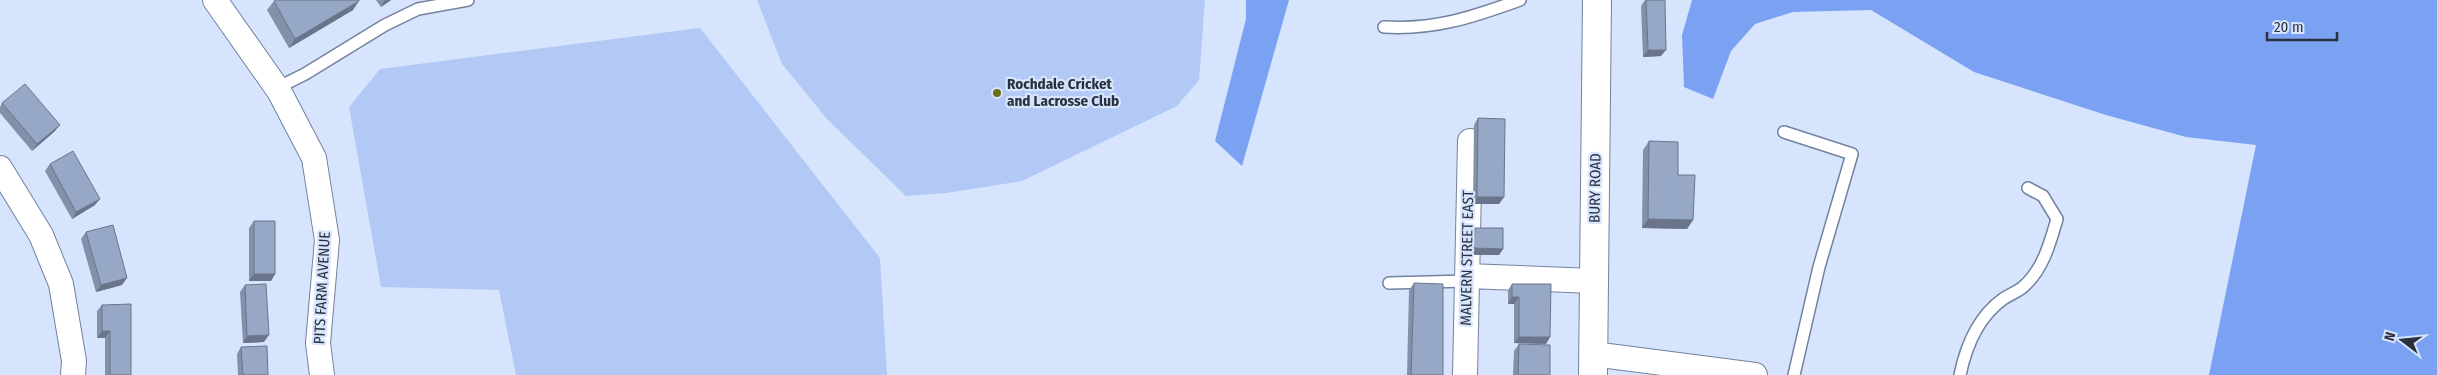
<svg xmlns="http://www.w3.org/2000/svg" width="2437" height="375" viewBox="0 0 2437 375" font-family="'Fira Sans Condensed',sans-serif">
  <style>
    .green { fill: #b2c9f5 }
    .forest { fill: #7ba2f2 }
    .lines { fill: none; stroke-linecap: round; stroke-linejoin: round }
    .service-casing { stroke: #73829f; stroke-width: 14 }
    .minor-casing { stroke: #73829f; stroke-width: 26 }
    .secondary-casing { stroke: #73829f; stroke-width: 30 }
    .service { stroke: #fff; stroke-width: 11 }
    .minor { stroke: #fff; stroke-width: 24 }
    .secondary { stroke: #fff; stroke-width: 28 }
    .wall { fill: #8290aa }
    .shaded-wall { fill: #6a758b }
    .building { fill: #97a7c6; stroke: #6a758b }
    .poi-dot { fill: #6a7016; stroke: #d6e4fe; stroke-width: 2 }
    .labels { text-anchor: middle; stroke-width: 4.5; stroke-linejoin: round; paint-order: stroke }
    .poi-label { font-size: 15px; font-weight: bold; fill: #2a313d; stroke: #d6e4fe; text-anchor: start }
    .street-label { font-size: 15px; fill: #2a313d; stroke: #d6e4fe }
  </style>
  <rect width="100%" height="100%" fill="#d6e4fe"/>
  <!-- green -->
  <path class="green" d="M 757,0 L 1205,0 L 1199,80 L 1177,106 L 1022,181 L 946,193 L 906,196 L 827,119 L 782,64 Z
    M 700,28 L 880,258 L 887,375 L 516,375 L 499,290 L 381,287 L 349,107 L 380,69 Z"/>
  <!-- forest -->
  <path class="forest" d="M 1246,0 L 1289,0 L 1242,166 L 1215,141 L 1246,19 Z
    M 1692,0 L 2437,0 L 2437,375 L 2209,375 L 2256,145 L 2186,137 L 2106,115 L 1974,72 L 1871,10 L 1793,12 L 1755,24 L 1731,51 L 1713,99 L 1684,87 L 1682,35 Z"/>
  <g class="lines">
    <defs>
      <path id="service" d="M 1384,27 C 1435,30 1473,17 1520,0
        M 277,88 L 305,74 L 385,25 L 418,9 L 468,0
        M 1784,132 L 1852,154 L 1819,267 L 1794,375
        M 1389,283 L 1467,281
        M 1960,375 C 1966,346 1978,317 2003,299 C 2009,295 2017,292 2023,287 C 2043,270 2050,243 2057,219 L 2043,196 L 2028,188"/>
      <path id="minor" d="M 215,0 L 279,91 L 314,158 L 327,240 L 318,343 L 322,375
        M 0,168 L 41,235 L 61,284 L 74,361 L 73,375
        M 1467,276 L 1594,281
        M 1593,354 L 1755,375
        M 1465,375 L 1470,141"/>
      <path id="secondary" d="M 1593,375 L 1597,0"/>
    </defs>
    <!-- service casing -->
    <use href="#service" class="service-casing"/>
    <!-- minor casing -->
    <use href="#minor" class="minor-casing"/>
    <!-- secondary casing -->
    <use href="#secondary" class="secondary-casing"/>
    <!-- service -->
    <use href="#service" class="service"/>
    <!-- minor -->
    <use href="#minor" class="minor"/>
    <!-- secondary -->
    <use href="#secondary" class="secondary"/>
  </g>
  <!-- wall -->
  <path class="wall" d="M 376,0 L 391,0 L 381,7 Z
    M 1645,0 L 1665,0 L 1661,56 L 1643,57 L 1641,6 Z
    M 274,1 L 353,10 L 289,48 L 267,10 Z
    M 2,103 L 55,131 L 32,151 L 0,113 L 0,107 Z
    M 1478,118 L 1504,197 L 1499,204 L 1473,204 L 1474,125 Z
    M 1649,141 L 1678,175 L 1693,220 L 1687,229 L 1642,228 L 1643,150 Z
    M 50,164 L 95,205 L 72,219 L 45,171 Z
    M 254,221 L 275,274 L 271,281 L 249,281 L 249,228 Z
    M 1475,228 L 1503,249 L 1499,255 L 1470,255 L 1470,235 Z
    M 86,232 L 122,285 L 96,292 L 81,239 Z
    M 1414,283 L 1443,375 L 1407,375 L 1409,290 Z
    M 1512,284 L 1550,337 L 1546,344 L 1514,343 L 1514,304 L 1508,304 L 1508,290 Z
    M 245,285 L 264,342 L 243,343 L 240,292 Z
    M 102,305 L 131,375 L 105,375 L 105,338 L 97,338 L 97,311 Z
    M 1519,344 L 1550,375 L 1513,375 L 1514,351 Z
    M 241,347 L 268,375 L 238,375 L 237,354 Z"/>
  <!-- shaded-wall -->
  <path class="shaded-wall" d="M 385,0 L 391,0 L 381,7 Z
    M 359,1 L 353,10 L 289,48 L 295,39 Z
    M 1648,50 L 1666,50 L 1661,56 L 1643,57 Z
    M 60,125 L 55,131 L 32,151 L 37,144 Z
    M 1477,197 L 1504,197 L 1499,204 L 1473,204 Z
    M 100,199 L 95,205 L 72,219 L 76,212 Z
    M 1648,219 L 1693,220 L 1687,229 L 1642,228 Z
    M 1474,248 L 1503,249 L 1499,255 L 1470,255 Z
    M 254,274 L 275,274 L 271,281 L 249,281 Z
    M 127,278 L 122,285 L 96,292 L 101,285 Z
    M 1512,297 L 1519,297 L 1514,304 L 1508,304 Z
    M 102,331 L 110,331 L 105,338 L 97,338 Z
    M 269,335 L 264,342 L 243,343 L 247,336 Z
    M 1519,337 L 1550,337 L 1546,344 L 1514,343 Z"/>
  <!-- building -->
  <path class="building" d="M 276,0 L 359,0 L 359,1 L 295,39 L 274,1 Z
    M 1646,0 L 1665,0 L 1666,50 L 1648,50 Z
    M 25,84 L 60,125 L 37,144 L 2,103 Z
    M 1478,118 L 1505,119 L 1504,197 L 1477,197 Z
    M 1649,141 L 1678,142 L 1678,175 L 1695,175 L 1693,220 L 1648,219 Z
    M 73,151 L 100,199 L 76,212 L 50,164 Z
    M 254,221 L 275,221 L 275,274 L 254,274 Z
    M 113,225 L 127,278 L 101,285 L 86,232 Z
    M 1475,228 L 1503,228 L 1503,249 L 1474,248 Z
    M 1414,283 L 1443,284 L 1443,375 L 1411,375 Z
    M 266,284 L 269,335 L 247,336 L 245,285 Z
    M 1512,284 L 1551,284 L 1550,337 L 1519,337 L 1519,297 L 1512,297 Z
    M 131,304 L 131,375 L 110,375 L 110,331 L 102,331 L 102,305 Z
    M 1519,344 L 1550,345 L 1550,375 L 1518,375 Z
    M 267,346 L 268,375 L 243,375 L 241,347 Z"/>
  <!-- markers -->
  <circle class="poi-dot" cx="997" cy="93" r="5"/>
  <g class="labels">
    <!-- poi labels -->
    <g class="poi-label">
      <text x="1007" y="89">Rochdale Cricket<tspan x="1007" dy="17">and Lacrosse Club</tspan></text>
    </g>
    <!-- street labels -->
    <g class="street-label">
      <text transform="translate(1595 188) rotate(-89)" y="5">BURY ROAD</text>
      <text transform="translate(1467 258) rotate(-89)" y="5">MALVERN STREET EAST</text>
      <text transform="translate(322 288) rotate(-87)" y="5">PITS FARM AVENUE</text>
    </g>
  </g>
  <!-- north arrow -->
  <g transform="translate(2402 340) rotate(286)" stroke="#d6e4fe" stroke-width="4" paint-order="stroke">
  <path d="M0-4L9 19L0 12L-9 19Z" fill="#2a313d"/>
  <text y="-8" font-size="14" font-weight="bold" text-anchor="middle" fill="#2a313d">N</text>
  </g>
  <!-- scale -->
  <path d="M2267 32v8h70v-8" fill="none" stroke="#2a313d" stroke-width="2.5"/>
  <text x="2274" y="32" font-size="15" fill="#2a313d" stroke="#d6e4fe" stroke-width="4" paint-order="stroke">20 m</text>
</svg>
